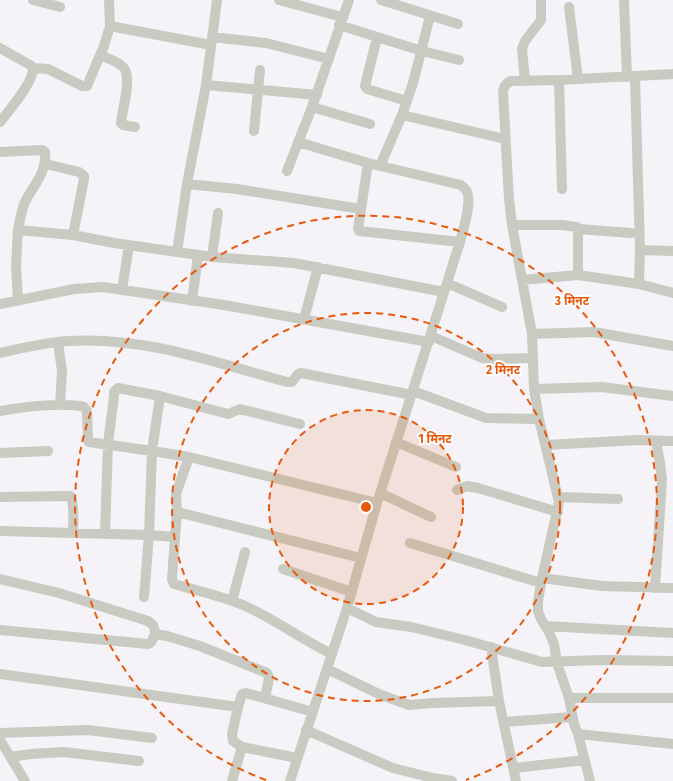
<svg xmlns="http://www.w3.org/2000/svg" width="673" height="781" viewBox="0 0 673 781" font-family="'Fira Sans','Noto Sans Devanagari',sans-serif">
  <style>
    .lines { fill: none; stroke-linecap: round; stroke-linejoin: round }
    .minor { stroke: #c9cac1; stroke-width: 10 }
    .ring { fill: none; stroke: #e8590c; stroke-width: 2; stroke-dasharray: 7 5 }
    .centre { fill: #e8590c; stroke: #fff; stroke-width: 2 }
    .ring-label { font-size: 12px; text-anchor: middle; font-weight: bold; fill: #e8590c; stroke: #fff; stroke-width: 4; stroke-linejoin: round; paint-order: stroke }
  </style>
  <rect width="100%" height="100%" fill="#f5f3f7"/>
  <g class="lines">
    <!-- minor -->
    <path class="minor" d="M 33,0 L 60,7
      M 109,0 L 110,26 L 211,45
      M 279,0 L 342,17
      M 381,0 L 458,24
      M 624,0 L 627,77
      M 569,7 L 578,79
      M 339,25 L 422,51 L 459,60
      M 212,37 L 266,43 L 329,59
      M 377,37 L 365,86 L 367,89 L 407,101
      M 0,48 L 30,65 L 33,68 C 34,81 9,111 0,122
      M 100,55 C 107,58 117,61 123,67 C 133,76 122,110 121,123 L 123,125 L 135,127
      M 33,68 L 48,69 L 82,86 L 87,86 L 104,46 L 110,26
      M 635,76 L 640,250 L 639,284
      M 559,80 L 562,189
      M 525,81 L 522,49 L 525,41 L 541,20 L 541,0
      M 206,85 L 217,0
      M 312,107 L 370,124
      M 402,115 L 505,139
      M 254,131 L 260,70
      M 0,152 L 42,150 L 45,152 C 47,173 34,184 25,202 C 21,211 20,220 18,230
      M 368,163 L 358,229 L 359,231 L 460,242
      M 46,164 L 79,172 L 84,176 L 84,179 L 73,235
      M 380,166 L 402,115 L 413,83 L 430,16
      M 287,171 L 312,107 L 349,0
      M 187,184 L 237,189 L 361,209
      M 512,225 L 562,225 L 577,227 L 578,231 L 578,275
      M 578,229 L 631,233
      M 640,250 L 673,251
      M 177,252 L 187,184 L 206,85 L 317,95
      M 212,257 L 218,213
      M 522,280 L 578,275 L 639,284 L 673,293
      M 447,283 L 502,307
      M 122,290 L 129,245
      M 18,301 L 16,266 L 18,230 L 73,235 L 114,243 L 212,257 L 294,263 L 444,292
      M 192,301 L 198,255
      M 0,304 L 74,289 L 103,287 L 224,305 L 429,342
      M 304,319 L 318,267
      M 532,334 L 594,332 L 673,346
      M 431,336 L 482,358 L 495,359 L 533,358
      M 58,342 L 62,371 L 60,404
      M 0,353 C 23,348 46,342 69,341 C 144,336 216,363 287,382 L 292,382 L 298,374 L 301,373 L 412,395
      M 534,389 L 602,387 L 673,396
      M 413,391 L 486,418 L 539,419
      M 160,396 L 152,451 L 189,457 L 377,503
      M 0,411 C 27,406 54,403 81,406 L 84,407 L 87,411 L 88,440 L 89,442 L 152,451 L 149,535 L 175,537 L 177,512 L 176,494 L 189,457
      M 396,442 L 456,467
      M 546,445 L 637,440 L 673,441
      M 0,453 L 48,451
      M 457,490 L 467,486 L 478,488 L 558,512
      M 380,493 L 431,517
      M 0,497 L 70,496 C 75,503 73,524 73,533
      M 559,497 L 618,499
      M 177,512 L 361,558
      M 0,531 L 149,535 L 144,597
      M 105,534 L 108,444 L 114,396 L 114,392 L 118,388 L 160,396 L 228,414 L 240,409 L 300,424
      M 175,537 L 172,579 L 174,584 C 198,591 223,596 245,606 C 275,619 302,640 332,654
      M 410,543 L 541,583
      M 283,569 L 352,592
      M 542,578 L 602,586 L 673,588
      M 0,579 L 59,593 L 148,621 L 153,625 L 156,634
      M 655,588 L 662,480 L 660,463 L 656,441
      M 232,601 L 245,552
      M 347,608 L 376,622 L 411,627 L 465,640 L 542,662 L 602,660 L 673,661
      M 545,626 L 673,633
      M 0,630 L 148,644 C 153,643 152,637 156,634 L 167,636 L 200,646 L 267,673 L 269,678 L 265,698
      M 491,647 L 499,701 L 516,781
      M 327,669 L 381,695 L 409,705 L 432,703 L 499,701
      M 0,674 L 238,707 L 242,694 L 246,693 L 313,712
      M 569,698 L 673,698
      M 238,707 L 232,734 L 233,741 L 242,747 L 297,758
      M 504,722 L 572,717
      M 306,730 L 393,768 L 433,778 L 433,781
      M 0,733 L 88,730 L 152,738
      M 578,734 L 673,744
      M 0,740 L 25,781
      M 10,757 L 31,754 L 64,752 L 139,761
      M 514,768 L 585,760
      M 433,778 L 452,781
      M 232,781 L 242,747
      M 290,781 L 347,608 L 377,503 L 460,242 C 463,230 472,203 467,192 C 466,189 463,187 461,185 L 368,163 L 298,142
      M 590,781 L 578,734 L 574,724 L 569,698 L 557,663 L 554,644 L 549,632 L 541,619 L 538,611 L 538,601 L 542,578 L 559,502 L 539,419 L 534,389 L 532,334 L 512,225 L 509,199 L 503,91 C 504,86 506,83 511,81 L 559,80 L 673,74"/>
  </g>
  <!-- distance rings -->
  <circle cx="366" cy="507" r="97" fill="#e8590c" fill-opacity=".12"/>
  <g class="ring">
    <circle cx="366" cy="507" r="97"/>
    <circle cx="366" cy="507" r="194"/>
    <path d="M266 780A291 291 0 1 1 466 780"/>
  </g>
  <circle cx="366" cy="507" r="6" class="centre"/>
  <g class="ring-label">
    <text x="572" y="305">3 मिनट</text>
    <text x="503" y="374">2 मिनट</text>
    <text x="435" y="443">1 मिनट</text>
  </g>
</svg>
